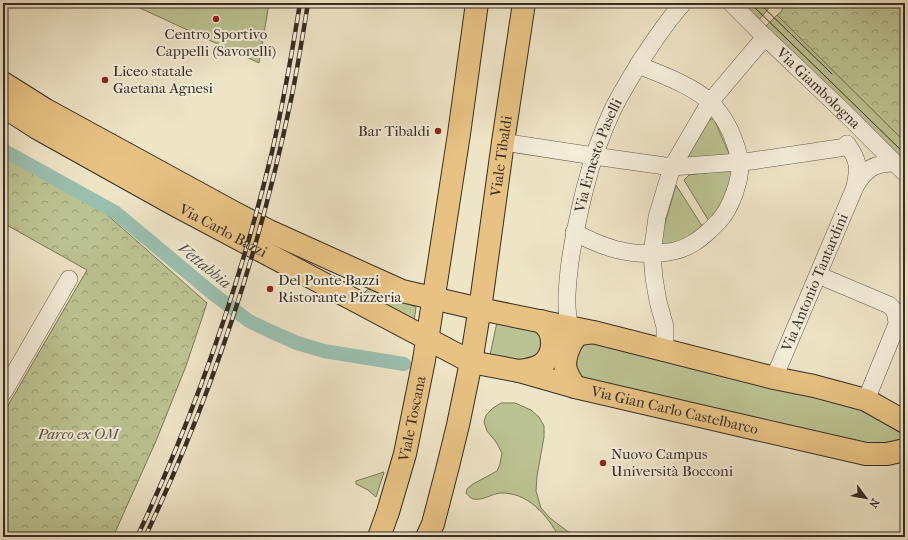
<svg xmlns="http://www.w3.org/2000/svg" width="908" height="540" viewBox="0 0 908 540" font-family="'IM FELL French Canon',serif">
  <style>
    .grass { fill: #bcc392; stroke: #7a785b }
    .forest { fill: url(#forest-crowns); stroke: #7a785b }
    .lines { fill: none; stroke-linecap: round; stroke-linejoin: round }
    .canal { stroke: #9bbfae; stroke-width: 14 }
    .minor-casing { stroke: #655b4c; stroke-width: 18 }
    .major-casing { stroke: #372d24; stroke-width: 24 }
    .minor { stroke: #f4edda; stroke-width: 17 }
    .major { stroke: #e7c283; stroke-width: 22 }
    .tram { stroke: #372d24; stroke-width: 1 }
    .rail-casing { stroke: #372d24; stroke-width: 4.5 }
    .rail { stroke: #f4edda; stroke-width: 3; stroke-dasharray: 9; stroke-linecap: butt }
    .poi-dot { fill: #8f2418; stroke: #f4edda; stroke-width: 1.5 }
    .labels { text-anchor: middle; stroke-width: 4; stroke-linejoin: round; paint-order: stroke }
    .poi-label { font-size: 15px; fill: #372d24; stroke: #f4edda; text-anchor: start }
    .street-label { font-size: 15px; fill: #372d24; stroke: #f4edda }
    .park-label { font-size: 15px; font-style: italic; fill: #585240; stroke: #f4edda }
    .water-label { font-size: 16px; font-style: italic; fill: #505246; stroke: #f4edda }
  </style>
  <defs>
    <pattern id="forest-crowns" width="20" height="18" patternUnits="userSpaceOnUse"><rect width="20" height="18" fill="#bcc392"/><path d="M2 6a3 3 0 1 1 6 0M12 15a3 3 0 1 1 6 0" fill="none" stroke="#9a9f77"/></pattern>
  </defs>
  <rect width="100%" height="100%" fill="#eee4c6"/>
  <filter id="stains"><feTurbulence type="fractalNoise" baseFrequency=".005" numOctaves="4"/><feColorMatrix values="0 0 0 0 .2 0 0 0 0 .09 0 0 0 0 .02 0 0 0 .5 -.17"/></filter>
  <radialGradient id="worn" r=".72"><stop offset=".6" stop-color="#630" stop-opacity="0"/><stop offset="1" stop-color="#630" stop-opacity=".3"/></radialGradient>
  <!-- grass -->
  <path class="grass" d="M 129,3 L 269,3 L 259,63 Z
    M 740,3 L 764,3 L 769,8 L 758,21 Z
    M 777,15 L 905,142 L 905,163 L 765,27 Z
    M 710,119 L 714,119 L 730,156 L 687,158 Z
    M 734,169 L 733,186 L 710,223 L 684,180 L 689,175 Z
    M 676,185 L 704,229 L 690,240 L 658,247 L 673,196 Z
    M 368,289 L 371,289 L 416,307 L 414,322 L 364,295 L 365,292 Z
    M 497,322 L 535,331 L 542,336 L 544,350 L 526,362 L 490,355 Z
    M 584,341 L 862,409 L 901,430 L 904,435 L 902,440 L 871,447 L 577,378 L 571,369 Z
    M 501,403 L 515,403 L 531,410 L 539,417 L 544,426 L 544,437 L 537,476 L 536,491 L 541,508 L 550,518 L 575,537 L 559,537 C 547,515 528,492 500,493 C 492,494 482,501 473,499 C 470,498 468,495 466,493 L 467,489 L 473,484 L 497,471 L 500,464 L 502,453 L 496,442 L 487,431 L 484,422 L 486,415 L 493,408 Z
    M 384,472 L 376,497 L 368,490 L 356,484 L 356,481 Z"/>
  <!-- forest -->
  <path class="forest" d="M 785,3 L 905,3 L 905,142 L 777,15 L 781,12 Z
    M 3,157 L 104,212 L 207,303 L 186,366 L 156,441 L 113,537 L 3,537 L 3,414 L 87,270 L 3,223 Z"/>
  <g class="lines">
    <!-- canal -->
    <path class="canal" d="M 3,150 L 115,212 L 212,293 L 249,321 L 272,332 L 297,343 L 324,351 L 404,364"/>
    <defs>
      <g id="minor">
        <path id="s1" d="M 731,3 L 765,37 L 845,113 L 905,173"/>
        <path d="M 503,142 L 594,156 L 672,167 L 752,161 L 839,148 L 844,147 L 847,144"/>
        <path d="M 847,144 C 859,161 859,167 855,187"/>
        <path d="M 574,232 C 604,248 628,256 662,253 C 666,252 670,252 674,251 C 689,248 700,239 710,230 C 713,227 716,224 719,221 C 731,208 741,180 740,162 C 740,159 739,156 738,153 C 733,134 725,117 711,103 C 694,86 660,74 638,65"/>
        <path d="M 818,275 L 889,305 C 896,311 896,314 897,324 L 866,400"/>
        <path id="s2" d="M 570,327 C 565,308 567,289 569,270 C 572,243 578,218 584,192 C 591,164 600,136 613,109 C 621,93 631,77 640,62 C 653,42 667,21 683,3"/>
        <path d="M 663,350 L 665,339 L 665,327 L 658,301 L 654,278 L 652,254 L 657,217 L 672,167 L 710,102 L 765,37"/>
        <path id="s3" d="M 774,378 L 855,187 C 865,169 874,163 895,163"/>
        <path d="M 3,393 L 69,279"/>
      </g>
      <g id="major">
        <path d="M 3,83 L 46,110 L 231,211 L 269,231 L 402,291 L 480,309 L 593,332 L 774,378 L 814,386 L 866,400 L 905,422"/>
        <path id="s4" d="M 3,106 L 37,128 L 175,205 L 471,362 L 519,371 L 575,387 L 752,428 L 866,454 L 887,454 L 905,450"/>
        <path d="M 519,371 C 527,370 534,369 541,365 C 552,358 555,342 549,330 C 547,327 544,324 541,321"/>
        <path d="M 575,387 C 571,381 568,376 566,370 C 563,360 570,339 580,334 C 584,333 589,333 593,332"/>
        <path id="s5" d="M 379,537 L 388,512 L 405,454 L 424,360 L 459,134 L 477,3"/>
        <path id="s6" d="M 427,537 L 433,524 L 448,466 L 458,425 L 471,362 L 482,295 L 503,142 L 524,3"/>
      </g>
    </defs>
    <!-- minor casing -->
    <use href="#minor" class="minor-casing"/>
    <!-- major casing -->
    <use href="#major" class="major-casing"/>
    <!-- minor -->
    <use href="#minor" class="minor"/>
    <!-- major -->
    <use href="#major" class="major"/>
    <!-- tram -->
    <path class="tram" d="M 750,3 L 905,154
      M 759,3 L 832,74"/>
    <defs>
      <path id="rail" d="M 137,537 C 195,414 240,284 272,152 C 283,103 292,53 300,3
        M 145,537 C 211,398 261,246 292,95 C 298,65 303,34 308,3"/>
    </defs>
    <!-- rail casing -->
    <use href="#rail" class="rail-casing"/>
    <!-- rail -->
    <use href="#rail" class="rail"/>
  </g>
  <!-- markers -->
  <g class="poi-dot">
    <circle cx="216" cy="19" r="4"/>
    <circle cx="105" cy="80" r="4"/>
    <circle cx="438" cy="131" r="4"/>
    <circle cx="270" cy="289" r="4"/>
    <circle cx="603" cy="463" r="4"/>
  </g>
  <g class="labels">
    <!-- poi labels -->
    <g class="poi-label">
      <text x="216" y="39" text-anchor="middle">Centro Sportivo<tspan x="216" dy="17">Cappelli (Savorelli)</tspan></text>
      <text x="113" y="76">Liceo statale<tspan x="113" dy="17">Gaetana Agnesi</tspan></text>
      <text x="430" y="136" text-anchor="end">Bar Tibaldi</text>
      <text x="278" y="285">Del Ponte Bazzi<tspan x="278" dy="17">Ristorante Pizzeria</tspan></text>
      <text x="611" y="459">Nuovo Campus<tspan x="611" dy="17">Università Bocconi</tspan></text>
    </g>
    <!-- street labels -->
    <g class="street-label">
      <text dy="5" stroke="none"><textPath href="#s1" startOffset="122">Via Giambologna</textPath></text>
      <text dy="5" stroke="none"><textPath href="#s6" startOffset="389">Viale Tibaldi</textPath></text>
      <text dy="5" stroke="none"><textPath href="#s2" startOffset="176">Via Ernesto Paselli</textPath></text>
      <text dy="5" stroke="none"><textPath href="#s4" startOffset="253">Via Carlo Bazzi</textPath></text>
      <text dy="5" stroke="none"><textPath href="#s3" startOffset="104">Via Antonio Tantardini</textPath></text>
      <text dy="5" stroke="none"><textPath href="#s4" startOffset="743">Via Gian Carlo Castelbarco</textPath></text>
      <text dy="5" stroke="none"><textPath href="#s5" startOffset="123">Viale Toscana</textPath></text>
    </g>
    <!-- park labels -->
    <g class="park-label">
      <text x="78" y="439">Parco ex OM</text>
    </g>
    <!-- water labels -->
    <g class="water-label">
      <text transform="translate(205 265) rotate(39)" y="6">Vettabbia</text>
    </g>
  </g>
  <!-- margin -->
  <rect width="908" height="540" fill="none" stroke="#eee4c6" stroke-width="16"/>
  <rect x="4" y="4" width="900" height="532" fill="none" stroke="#372d24" stroke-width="2"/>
  <rect x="8" y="8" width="892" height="524" fill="none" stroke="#372d24"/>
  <!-- north arrow -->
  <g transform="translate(866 498) rotate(122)" stroke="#f4edda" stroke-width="3" paint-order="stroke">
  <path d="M0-3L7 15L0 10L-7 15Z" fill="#372d24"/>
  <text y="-6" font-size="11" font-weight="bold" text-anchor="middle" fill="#372d24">N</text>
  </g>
  <rect width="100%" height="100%" filter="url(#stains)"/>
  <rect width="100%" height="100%" fill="url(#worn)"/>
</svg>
